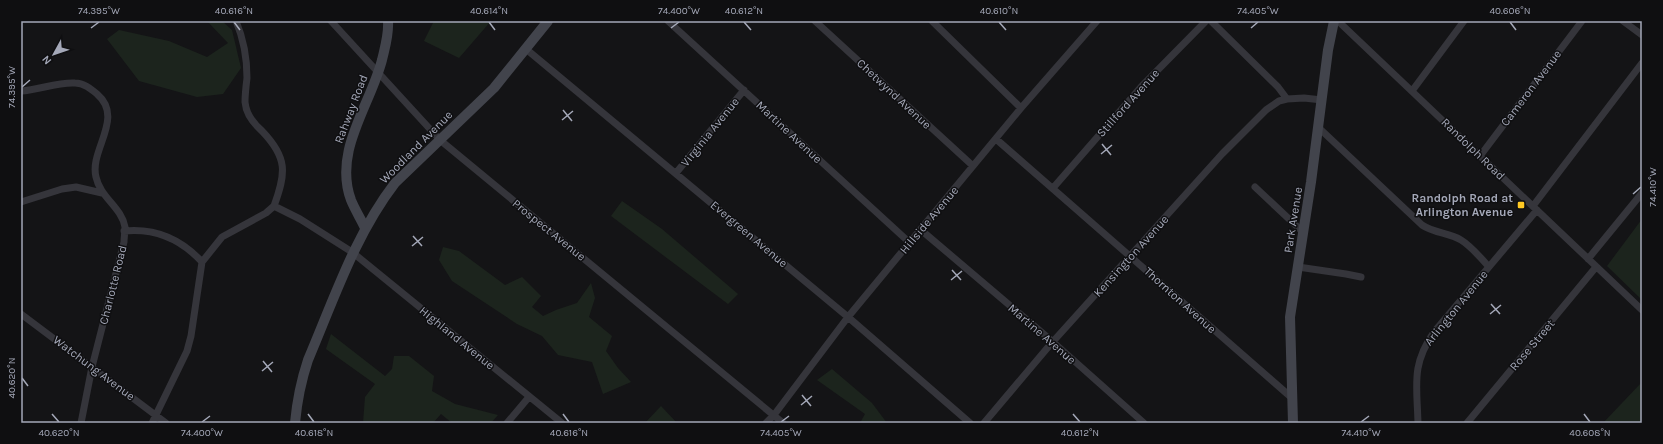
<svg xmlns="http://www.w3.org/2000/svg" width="1663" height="444" viewBox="0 0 1663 444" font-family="Karla,sans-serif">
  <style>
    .green { fill: #1c241d }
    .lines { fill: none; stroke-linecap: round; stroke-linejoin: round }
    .street { stroke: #35353b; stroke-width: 7 }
    .secondary { stroke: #42444c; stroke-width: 10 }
    .ticks { fill: none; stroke: #a4a8b8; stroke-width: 1.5 }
    .poi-dot { fill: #ffc923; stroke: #0f0f11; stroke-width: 1.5 }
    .labels { text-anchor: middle; stroke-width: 3; stroke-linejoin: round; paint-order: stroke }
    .street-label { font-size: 12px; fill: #a4a8b8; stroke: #0f0f11 }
    .poi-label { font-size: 12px; font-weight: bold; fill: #a4a8b8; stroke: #0f0f11; text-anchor: end }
    .neatline { fill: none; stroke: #a4a8b8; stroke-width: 1.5 }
    .ticks-label { font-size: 10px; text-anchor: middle; fill: #a4a8b8 }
  </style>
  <rect width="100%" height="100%" fill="#141416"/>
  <!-- green -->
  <path class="green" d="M 207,21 L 222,21 L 232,30 L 241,68 L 223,94 L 197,97 L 139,81 L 107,39 L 119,30 L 169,41 L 207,57 L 228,43 Z
    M 434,21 L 491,21 L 459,58 L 424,41 Z
    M 622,201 L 662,229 L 738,294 L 728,304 L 611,216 Z
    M 1642,219 L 1642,300 L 1607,266 Z
    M 443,247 L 459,251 L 505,285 L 522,277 L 541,296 L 532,307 L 543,316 L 556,310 L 577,303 L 591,283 L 595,298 L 589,317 L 612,336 L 606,351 L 618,368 L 631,382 L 603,394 L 592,362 L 558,355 L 542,336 L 517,324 L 452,281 L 439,260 Z
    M 331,334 L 385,376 L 392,369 L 394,356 L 409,356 L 434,376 L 432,391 L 455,404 L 498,415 L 491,423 L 452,423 L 441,414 L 433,423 L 363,423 L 365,397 L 375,384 L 326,349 Z
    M 832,369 L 872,403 L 887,423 L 860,423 L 865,414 L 817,380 Z
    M 1642,382 L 1642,423 L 1603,423 Z
    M 661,406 L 677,423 L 645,423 Z"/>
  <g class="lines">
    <!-- street -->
    <path class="street" d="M 236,21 C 244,40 247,57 247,78 C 246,86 245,94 245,102 C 246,114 254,124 262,131 C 288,158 286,173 274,206
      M 331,21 L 440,140 L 783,423
      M 668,21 L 910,243
      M 815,21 L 973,166
      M 932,21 L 1021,108
      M 1211,21 L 1278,87 L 1287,99
      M 1338,21 L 1642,310
      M 1623,21 L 1642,35
      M 526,49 L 848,317 L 970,423
      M 21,91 C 39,90 57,82 75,83 C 84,83 91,89 97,94 C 125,118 89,150 96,177 C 100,197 122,208 125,227 C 125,232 124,238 124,242 L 92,367 L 81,423
      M 1412,91 L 1464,21
      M 1319,128 L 1422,225 C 1434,233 1449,233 1461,240 C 1471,246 1481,258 1489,267
      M 996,139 L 1292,398
      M 1480,156 L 1582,21
      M 676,173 L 744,90
      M 1255,187 L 1304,233
      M 1053,188 L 1141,87 L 1206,21
      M 21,202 L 62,189 L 76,187 L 102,193
      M 274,206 L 300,219 L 352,252 L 562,423
      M 1533,206 L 1642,63
      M 921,230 L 1053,342 L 1144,423
      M 124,231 C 155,228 181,239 202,262
      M 1588,259 L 1642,193
      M 1298,267 L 1346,274 L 1361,277
      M 21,314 L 166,423
      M 152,423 L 187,351 L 191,336 L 202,262 L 222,237 L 266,213 L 274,206
      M 507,423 L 529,397
      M 766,423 L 774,415 L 848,317 L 1021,108 L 1097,21
      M 984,423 L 1049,346 L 1222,154 L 1266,110 L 1279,101 L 1287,99 L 1304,98 L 1322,100
      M 1418,423 C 1417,385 1411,365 1434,332 L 1537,210
      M 1467,423 L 1596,267"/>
    <!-- secondary -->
    <path class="secondary" d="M 365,228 C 361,219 355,210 351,200 C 333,151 370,106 382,60 C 385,47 389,35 388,21
      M 295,423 C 297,401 301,381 308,360 C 334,299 355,235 395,183 L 494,88 L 548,21
      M 1293,423 L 1290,317 L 1311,182 L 1328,50 L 1334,21"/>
  </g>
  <!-- ticks -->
  <path class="ticks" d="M 234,22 L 240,30M 489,22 L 495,30M 744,22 L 751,30M 999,22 L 1006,30M 1510,22 L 1516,30M 91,28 L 99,22M 671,28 L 679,22M 1251,28 L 1258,22M 22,87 L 30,80M 563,110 L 572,121M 562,120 L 573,111M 1102,144 L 1111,155M 1101,154 L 1112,145M 1633,194 L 1641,187M 413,236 L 422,246M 412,246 L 423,237M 952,270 L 961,280M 951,280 L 962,271M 1491,304 L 1500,314M 1490,314 L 1501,305M 263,361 L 272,372M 262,371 L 273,362M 22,378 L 28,386M 802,395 L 811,406M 801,405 L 812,396M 52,414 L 59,422M 308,414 L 314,422M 563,414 L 569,422M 1073,414 L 1080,422M 1584,414 L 1590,422M 202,422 L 210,416M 781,422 L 789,416M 1361,422 L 1369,416"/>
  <!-- markers -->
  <rect class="poi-dot" x="1517" y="201" width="8" height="8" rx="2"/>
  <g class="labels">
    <!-- street labels -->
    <g class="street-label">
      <text transform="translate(1531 88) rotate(-53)" y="4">Cameron Avenue</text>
      <text transform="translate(894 94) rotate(43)" y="4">Chetwynd Avenue</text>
      <text transform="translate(1128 103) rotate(-48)" y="4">Stillford Avenue</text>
      <text transform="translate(351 109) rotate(-69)" y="4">Rahway Road</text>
      <text transform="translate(710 132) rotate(-51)" y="4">Virginia Avenue</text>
      <text transform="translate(789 132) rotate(43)" y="4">Martine Avenue</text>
      <text transform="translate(416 147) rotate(-45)" y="4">Woodland Avenue</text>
      <text transform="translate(1473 149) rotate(44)" y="4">Randolph Road</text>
      <text transform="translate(929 220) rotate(-50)" y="4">Hillside Avenue</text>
      <text transform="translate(1293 220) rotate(-81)" y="4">Park Avenue</text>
      <text transform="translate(549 230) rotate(39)" y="4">Prospect Avenue</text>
      <text transform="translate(749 234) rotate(40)" y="4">Evergreen Avenue</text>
      <text transform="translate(1131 256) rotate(-48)" y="4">Kensington Avenue</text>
      <text transform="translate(113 285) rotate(-76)" y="4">Charlotte Road</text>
      <text transform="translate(1180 300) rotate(42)" y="4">Thornton Avenue</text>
      <text transform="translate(1456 308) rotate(-51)" y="4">Arlington Avenue</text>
      <text transform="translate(1042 334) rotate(41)" y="4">Martine Avenue</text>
      <text transform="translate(457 338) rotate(39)" y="4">Highland Avenue</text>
      <text transform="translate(1532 345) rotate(-50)" y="4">Rose Street</text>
      <text transform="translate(94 368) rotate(37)" y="4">Watchung Avenue</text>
    </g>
    <!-- poi labels -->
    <g class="poi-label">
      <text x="1513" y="202">Randolph Road at<tspan x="1513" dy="14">Arlington Avenue</tspan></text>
    </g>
  </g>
  <!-- border -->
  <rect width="1663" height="444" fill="none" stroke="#0f0f11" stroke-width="44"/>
  <!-- north arrow -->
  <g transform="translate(54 54) rotate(230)" stroke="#0f0f11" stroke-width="3" paint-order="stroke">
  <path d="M0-3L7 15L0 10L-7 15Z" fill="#a4a8b8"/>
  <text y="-6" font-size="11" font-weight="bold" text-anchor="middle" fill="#a4a8b8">N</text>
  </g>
  <rect x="22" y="22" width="1619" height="400" class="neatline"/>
  <g class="ticks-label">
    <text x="99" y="14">74.395°W</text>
    <text x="234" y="14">40.616°N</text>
    <text x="489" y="14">40.614°N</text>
    <text x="679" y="14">74.400°W</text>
    <text x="744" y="14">40.612°N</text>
    <text x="999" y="14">40.610°N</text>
    <text x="1258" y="14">74.405°W</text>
    <text x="1510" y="14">40.606°N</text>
    <text transform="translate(11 87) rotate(-90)" y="4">74.395°W</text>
    <text transform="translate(1652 187) rotate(-90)" y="4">74.410°W</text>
    <text transform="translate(11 378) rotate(-90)" y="4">40.620°N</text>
    <text x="59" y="436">40.620°N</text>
    <text x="202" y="436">74.400°W</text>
    <text x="314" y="436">40.618°N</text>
    <text x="569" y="436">40.616°N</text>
    <text x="781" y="436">74.405°W</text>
    <text x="1080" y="436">40.612°N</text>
    <text x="1361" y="436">74.410°W</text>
    <text x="1590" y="436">40.608°N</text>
  </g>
</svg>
